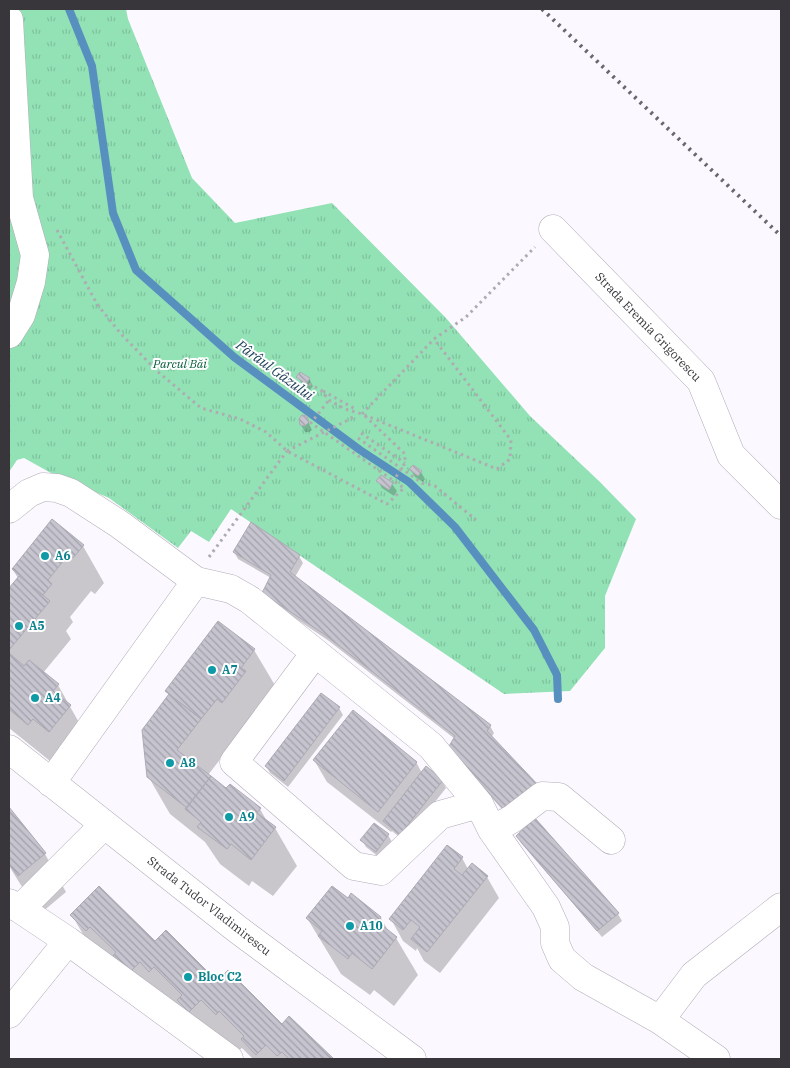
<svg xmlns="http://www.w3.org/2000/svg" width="790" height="1068" viewBox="0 0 790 1068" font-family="'IBM Plex Serif',serif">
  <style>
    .park { fill: url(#park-tufts) }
    .shadow { fill: #0003 }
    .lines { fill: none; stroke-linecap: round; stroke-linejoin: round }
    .stream { stroke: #5790bf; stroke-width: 8 }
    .building { fill: url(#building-back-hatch); stroke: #adaab5 }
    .minor-casing { stroke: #b2acb6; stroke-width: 29 }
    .path { stroke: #aeabb1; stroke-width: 3; stroke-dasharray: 2.5 4; stroke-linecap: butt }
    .minor { stroke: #fff; stroke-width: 28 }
    .rail { stroke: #69676b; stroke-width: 4; stroke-dasharray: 2.5 5; stroke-linecap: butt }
    .path-bridge { stroke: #aeabb1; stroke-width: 3; stroke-dasharray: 2.5 4; stroke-linecap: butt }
    .culture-dot { fill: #0f9aa8; stroke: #fff; stroke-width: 2 }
    .labels { text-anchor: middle; stroke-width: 4; stroke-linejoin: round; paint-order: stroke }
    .street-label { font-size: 12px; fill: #38363a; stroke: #fff }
    .park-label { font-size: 12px; font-style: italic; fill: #085d3b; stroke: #fff }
    .culture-label { font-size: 12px; font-weight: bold; fill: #0d838f; stroke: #fff; text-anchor: start }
    .water-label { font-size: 14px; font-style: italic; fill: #1a3c57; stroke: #fff }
  </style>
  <defs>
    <pattern id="park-tufts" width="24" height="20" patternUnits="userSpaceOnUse" patternTransform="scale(1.25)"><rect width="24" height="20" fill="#92e2b6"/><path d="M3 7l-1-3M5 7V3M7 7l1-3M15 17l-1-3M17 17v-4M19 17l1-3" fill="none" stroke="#7fc29d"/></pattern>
    <pattern id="building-back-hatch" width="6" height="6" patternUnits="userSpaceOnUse" patternTransform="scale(1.25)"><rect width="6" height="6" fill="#c6c4cf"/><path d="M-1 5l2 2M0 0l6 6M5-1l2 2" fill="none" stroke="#a2a0a9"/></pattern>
  </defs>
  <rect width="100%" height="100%" fill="#fcf8ff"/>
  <!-- park -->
  <path class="park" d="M 9,9 L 126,9 L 128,19 L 192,178 L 235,223 L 332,203 L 446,318 L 530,416 L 600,482 L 636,519 L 605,596 L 605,648 L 570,691 L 504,694 L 231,509 L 209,542 L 191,531 L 178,548 L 109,498 L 51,473 L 24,458 L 17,460 L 9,472 Z"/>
  <!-- shadow -->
  <path class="shadow" d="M 298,377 L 309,379 L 313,386 L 310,390 L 302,384 Z
    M 306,417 L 312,430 L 309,432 L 305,432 L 301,425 Z
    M 411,470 L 421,472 L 425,479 L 423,482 L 415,477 Z
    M 378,481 L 392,484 L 397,491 L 394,496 L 382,488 Z
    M 83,546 L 104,583 L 95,594 L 91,591 L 70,617 L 73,622 L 66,631 L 71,639 L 43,673 L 58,685 L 91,744 L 50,761 L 9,728 L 9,590 L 18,578 L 13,570 Z
    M 234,552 L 299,556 L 303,563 L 295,577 L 490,726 L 494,733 L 491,738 L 511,819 L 453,755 L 455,739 L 329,641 L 268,600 L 271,578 L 238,559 Z
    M 254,650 L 276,687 L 208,775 L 226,790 L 260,809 L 268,823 L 275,828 L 297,866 L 273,896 L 252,881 L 249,886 L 220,864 L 205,842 L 170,814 L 148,776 L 170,696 L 167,691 Z
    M 322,695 L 339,708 L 343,715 L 288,787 L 270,773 L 266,766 Z
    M 314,760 L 416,762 L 422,773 L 442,781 L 446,788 L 404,841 L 392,831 L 391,832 L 327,782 Z
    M 9,809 L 45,854 L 66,892 L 41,913 L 29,898 L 9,866 Z
    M 535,820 L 618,914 L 622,921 L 602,937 L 521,843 L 517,836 Z
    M 374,824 L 388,835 L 392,842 L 380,858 L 366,847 L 362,840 Z
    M 462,858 L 468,869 L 487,877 L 499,898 L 440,973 L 424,961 L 417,948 L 416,951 L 403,941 L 391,919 Z
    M 351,895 L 381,918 L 389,932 L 396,938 L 418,975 L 394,1006 L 374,990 L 370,995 L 341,974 L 307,918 L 348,899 Z
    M 72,915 L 155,943 L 282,1025 L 290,1017 L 332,1059 L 253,1059 L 242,1048 L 238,1051 L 223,1037 L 211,1049 L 93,952 Z"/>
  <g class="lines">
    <!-- stream -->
    <path class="stream" d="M 69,9 L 92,66 L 113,213 L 136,270 L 234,357 L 360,450 L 409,482 L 455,527 L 534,630 L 557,675 L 558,699"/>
  </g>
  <!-- building -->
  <path class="building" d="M 300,372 L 310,378 L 306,384 L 296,377 Z
    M 302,415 L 307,416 L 309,422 L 305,426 L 300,425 L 299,419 Z
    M 413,465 L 422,471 L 418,476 L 409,469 Z
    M 381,475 L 393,483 L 389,490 L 376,481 Z
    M 52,519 L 84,545 L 73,558 L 69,554 L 48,580 L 52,584 L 43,595 L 12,569 Z
    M 251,522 L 300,555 L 290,572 L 491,725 L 487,731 L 539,786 L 507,813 L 448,748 L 455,736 L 324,634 L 262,593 L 271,575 L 233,552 Z
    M 19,576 L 50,601 L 9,650 L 9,588 Z
    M 218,621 L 255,649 L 241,668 L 246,671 L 222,703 L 217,699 L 201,719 L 165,691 Z
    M 9,653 L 24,666 L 29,660 L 59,684 L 53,691 L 71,705 L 49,732 L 33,719 L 28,725 L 9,709 Z
    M 321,693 L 340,707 L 284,781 L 265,766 Z
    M 169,694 L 201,719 L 177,750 L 211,776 L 187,808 L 147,777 L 142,730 Z
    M 353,710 L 417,762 L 378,812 L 313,760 Z
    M 426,766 L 443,780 L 400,835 L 383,821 Z
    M 211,776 L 226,788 L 230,784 L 261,808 L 257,813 L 276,827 L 251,860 L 231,844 L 227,849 L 197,827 L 201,822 L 185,809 Z
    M 9,807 L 46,853 L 18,876 L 9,864 Z
    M 535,818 L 619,913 L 597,931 L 516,836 Z
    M 374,823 L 389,834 L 376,852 L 360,840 Z
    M 447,845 L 463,857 L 454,869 L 462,875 L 472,863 L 488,876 L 427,952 L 411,939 L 420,927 L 411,920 L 403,930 L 389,919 Z
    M 99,886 L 155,941 L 166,930 L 217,981 L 228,970 L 282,1024 L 289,1016 L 334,1059 L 289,1059 L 282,1052 L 277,1056 L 266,1045 L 256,1055 L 241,1039 L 244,1036 L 219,1011 L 216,1015 L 201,1000 L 189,1012 L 177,1000 L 182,995 L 154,967 L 149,972 L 140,962 L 130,972 L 113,956 L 116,952 L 90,927 L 86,931 L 70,915 Z
    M 332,886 L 348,898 L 351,893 L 381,917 L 378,922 L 397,937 L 372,969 L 352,953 L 348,959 L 318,936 L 322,931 L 306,918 Z"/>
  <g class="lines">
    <defs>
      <path id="minor" d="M 9,20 L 19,198 L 35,255 L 31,282 L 21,315 L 9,334
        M 553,229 L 701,381 L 731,455 L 781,505
        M 9,509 L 29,493 L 43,487 L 57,488 L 71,493 L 119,524 L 196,581 L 231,589 L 250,600 L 431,746 L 479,804 L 492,830 L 546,907 L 555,927 L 555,943 L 562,959 L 583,977 L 660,1020 L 716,1059
        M 315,653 L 234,762 L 354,866 L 381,871 L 440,815 L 479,804
        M 9,749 L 237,929 L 412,1059
        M 51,783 L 196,581
        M 492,830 L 512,819 L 542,796 L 559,797 L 611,840
        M 9,903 L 20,909 L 104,825
        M 20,909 L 68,941 L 229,1059
        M 9,1014 L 68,941
        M 660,1020 L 694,975 L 781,907"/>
    </defs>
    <!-- minor casing -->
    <use href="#minor" class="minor-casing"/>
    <!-- path -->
    <path class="path" d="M 57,230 L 97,304 L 121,334 L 157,371 L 201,408 L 240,419 L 266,432 L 287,451 L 387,504 L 404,488 L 311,423 L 329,400
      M 309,384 L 321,390 L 329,400 L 345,409 L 362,414 L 497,469 L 510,459 L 511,440 L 434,339
      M 323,391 L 357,410
      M 362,414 L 434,339 L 466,317 L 535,247
      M 365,416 L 405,454 L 405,463 L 394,480
      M 361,433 L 405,463
      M 358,438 L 422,483 L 435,486 L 476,520
      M 209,557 L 287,451"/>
    <!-- minor -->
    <use href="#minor" class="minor"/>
    <!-- rail -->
    <path class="rail" d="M 542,9 L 781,236"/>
    <!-- path-bridge -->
    <path class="path-bridge" d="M 287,451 L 356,416"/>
  </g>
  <!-- markers -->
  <g class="culture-dot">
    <circle cx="45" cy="556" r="5"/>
    <circle cx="19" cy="626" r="5"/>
    <circle cx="212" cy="670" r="5"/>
    <circle cx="35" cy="698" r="5"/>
    <circle cx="170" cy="763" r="5"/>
    <circle cx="229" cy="817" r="5"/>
    <circle cx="350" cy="926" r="5"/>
    <circle cx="188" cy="977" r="5"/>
  </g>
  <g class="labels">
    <!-- street labels -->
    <g class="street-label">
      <text transform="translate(648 327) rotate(46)" y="4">Strada Eremia Grigorescu</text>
      <text transform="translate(209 906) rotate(38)" y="4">Strada Tudor Vladimirescu</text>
    </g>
    <!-- park labels -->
    <g class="park-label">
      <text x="180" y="368">Parcul Băi</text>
    </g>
    <!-- culture labels -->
    <g class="culture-label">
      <text x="55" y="560">A6</text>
      <text x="29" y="630">A5</text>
      <text x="222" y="674">A7</text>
      <text x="45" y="702">A4</text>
      <text x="180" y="767">A8</text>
      <text x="239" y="821">A9</text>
      <text x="360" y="930">A10</text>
      <text x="198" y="981">Bloc C2</text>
    </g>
    <!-- water labels -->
    <g class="water-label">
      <text transform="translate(275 370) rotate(36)" y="5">Pârâul Gâzului</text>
    </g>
  </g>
  <!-- border -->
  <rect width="790" height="1068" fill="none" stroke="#38363a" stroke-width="20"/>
</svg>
